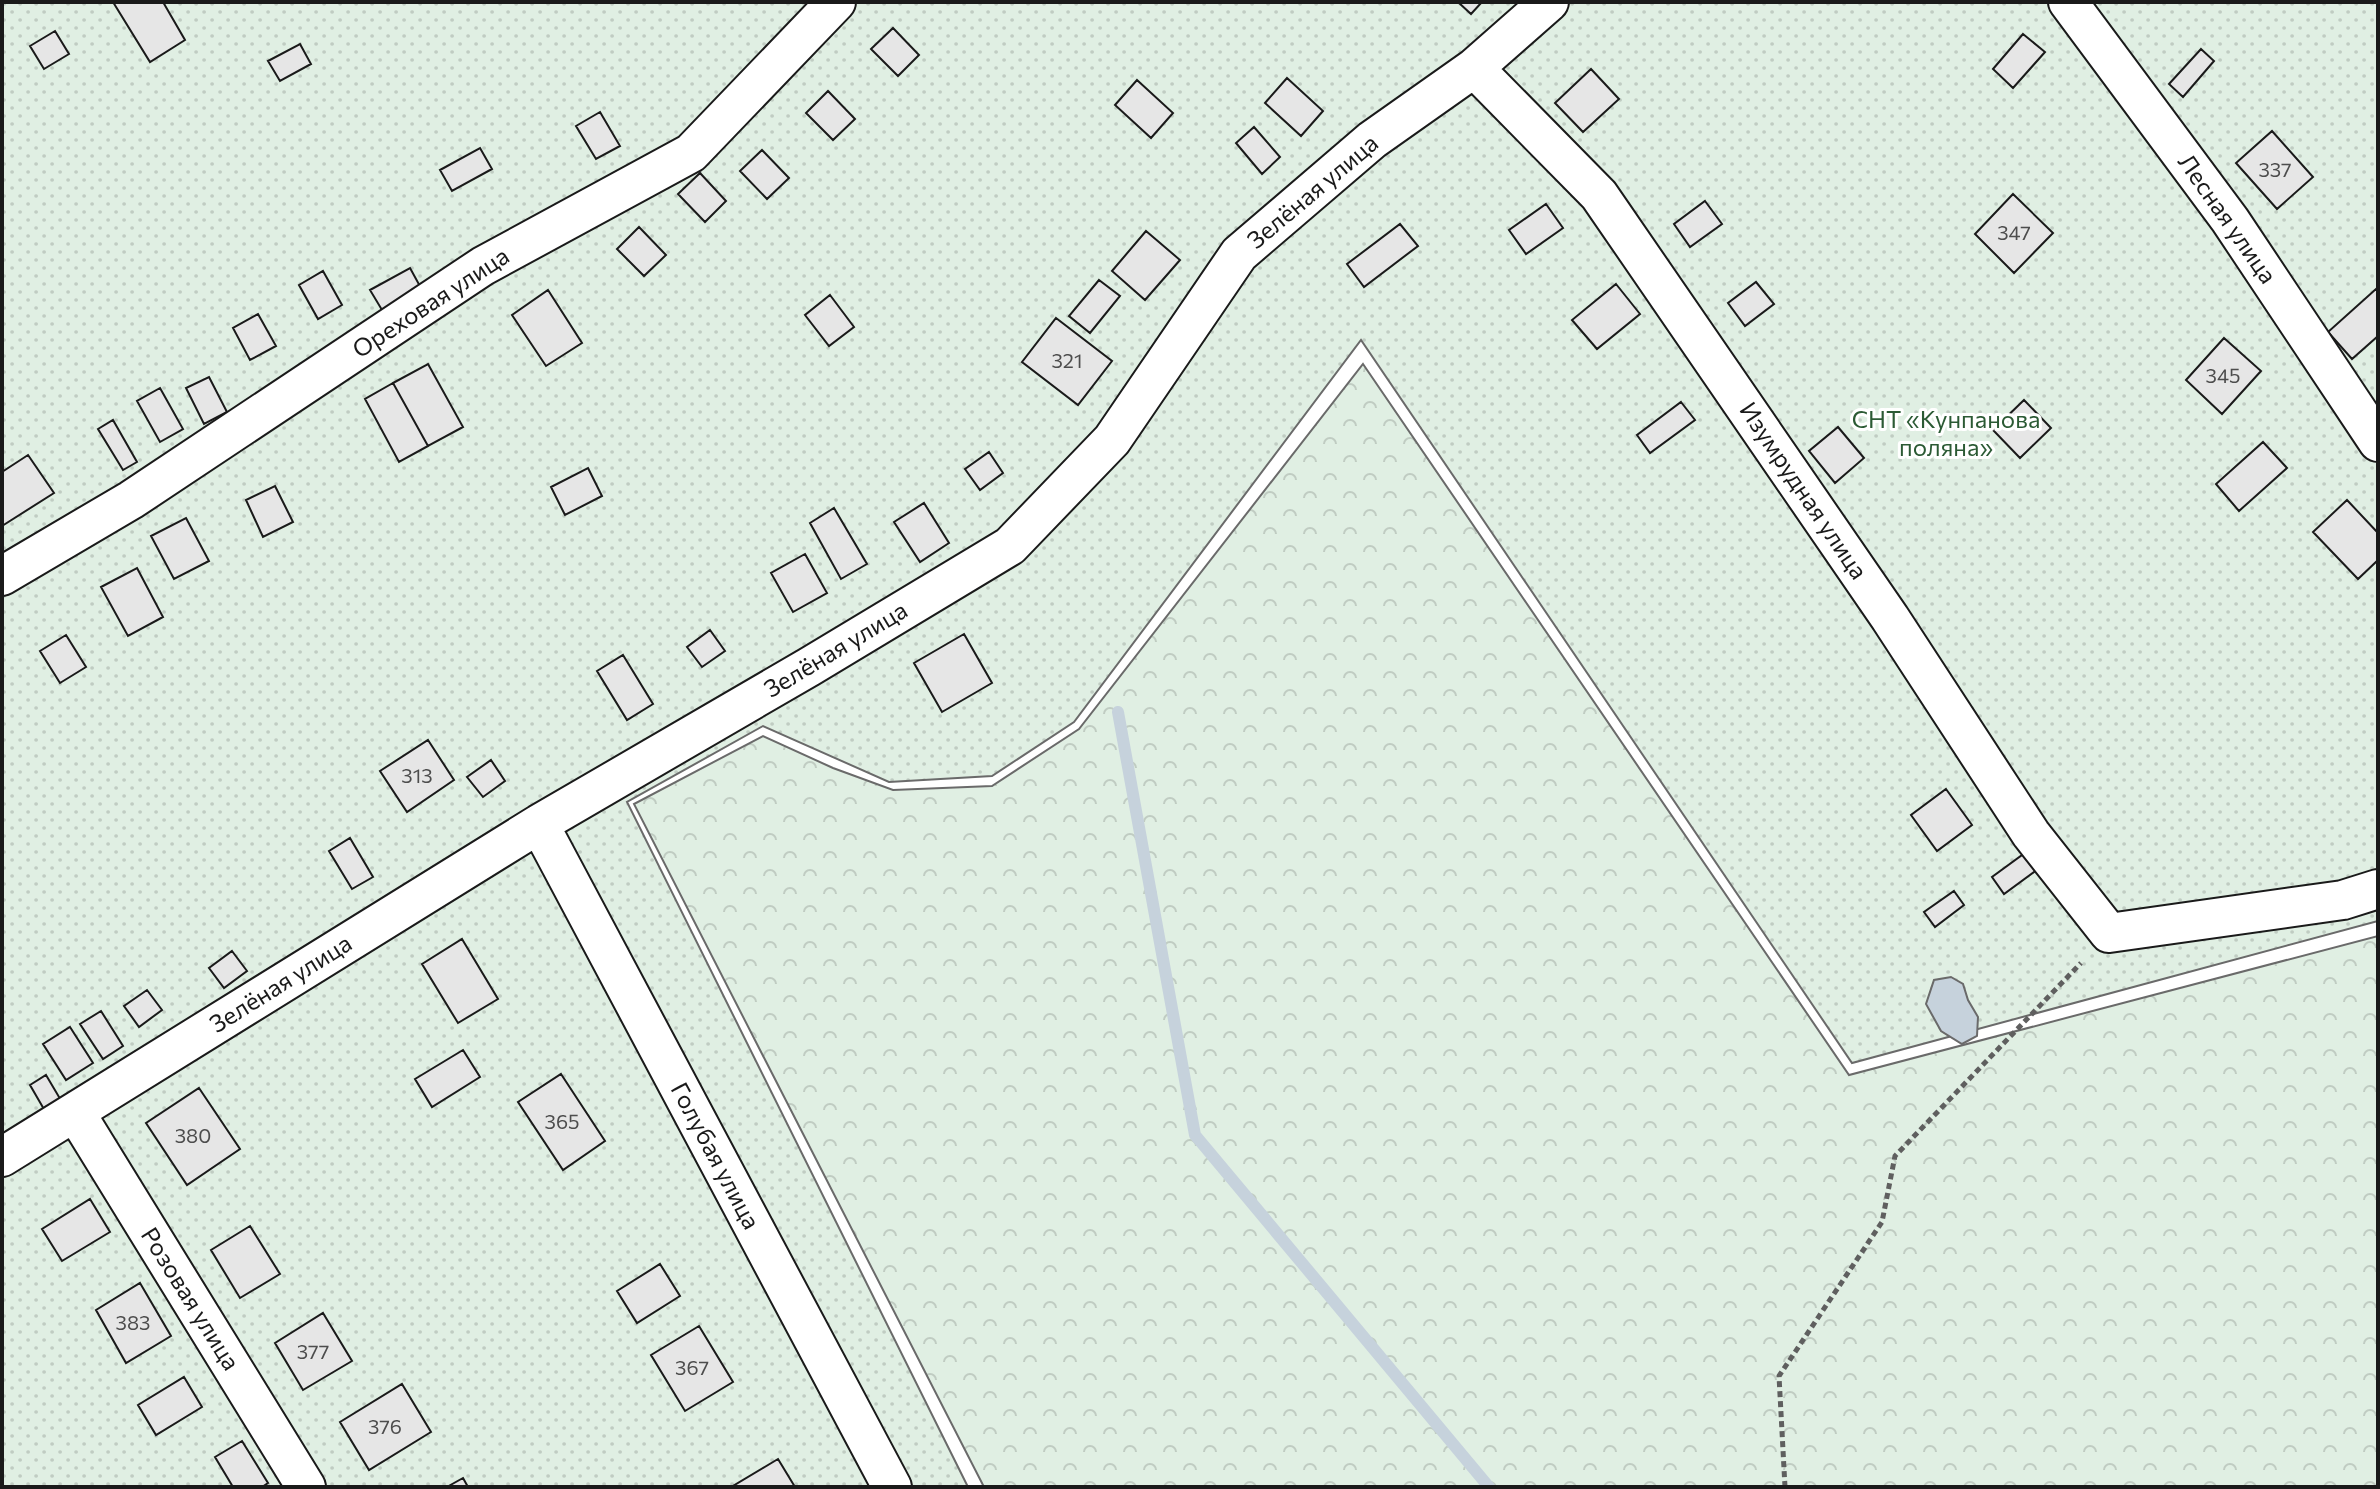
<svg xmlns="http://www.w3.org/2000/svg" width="2380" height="1489" viewBox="0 0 2380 1489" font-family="Commissioner,sans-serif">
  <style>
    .forest { fill: url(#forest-crowns); stroke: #6a6a6a; stroke-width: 2 }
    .garden { fill: url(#garden-dots); stroke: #6a6a6a; stroke-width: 2 }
    .water { fill: #c6d2dc; stroke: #6a6a6a; stroke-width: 2 }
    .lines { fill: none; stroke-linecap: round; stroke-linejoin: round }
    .stream { stroke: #c6d2dc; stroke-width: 12 }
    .building { fill: #e6e6e6; stroke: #1a1a1a; stroke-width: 2 }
    .minor-casing { stroke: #1a1a1a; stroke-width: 42 }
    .path { stroke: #5f5f5f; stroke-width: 5; stroke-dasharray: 6 4; stroke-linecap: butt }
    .minor { stroke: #fff; stroke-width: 38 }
    .labels { text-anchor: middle; stroke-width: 6; stroke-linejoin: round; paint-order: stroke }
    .number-label { font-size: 20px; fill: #4d4d4d }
    .street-label { font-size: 24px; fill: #1a1a1a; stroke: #fff }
    .park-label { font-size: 24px; fill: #2b5a34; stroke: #fff }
  </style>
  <defs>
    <pattern id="forest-crowns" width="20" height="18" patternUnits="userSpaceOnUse" patternTransform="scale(2)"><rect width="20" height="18" fill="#e0efe3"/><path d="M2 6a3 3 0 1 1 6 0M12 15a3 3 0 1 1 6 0" fill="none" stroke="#c0ccc2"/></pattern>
    <pattern id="garden-dots" width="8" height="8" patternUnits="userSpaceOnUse" patternTransform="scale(2)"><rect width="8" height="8" fill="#e0efe3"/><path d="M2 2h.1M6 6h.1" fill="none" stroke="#c0ccc2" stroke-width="1.8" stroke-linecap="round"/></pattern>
  </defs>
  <rect width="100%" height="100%" fill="#fff"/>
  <!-- forest -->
  <path class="forest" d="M 1363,364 L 1849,1075 L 2378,936 L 2378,1487 L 984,1487 L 634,804 L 763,736 L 833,768 L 893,790 L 992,786 L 1079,729 Z"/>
  <!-- garden -->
  <path class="garden" d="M 2,2 L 2378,2 L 2378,921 L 1852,1063 L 1361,340 L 1074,722 L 992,776 L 889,782 L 763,726 L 627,802 L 968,1487 L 2,1487 Z"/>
  <!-- water -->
  <path class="water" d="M 1951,977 L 1963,984 L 1968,1000 L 1978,1017 L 1977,1036 L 1962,1044 L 1941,1031 L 1926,1004 L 1934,980 Z"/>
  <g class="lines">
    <!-- stream -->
    <path class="stream" d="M 1118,712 L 1195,1135 L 1489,1487"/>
  </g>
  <!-- building -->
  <path class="building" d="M 113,2 L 163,2 L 185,40 L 150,62 Z
    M 1458,2 L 1482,2 L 1471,14 Z
    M 893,28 L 919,55 L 898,76 L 871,49 Z
    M 55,31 L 69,54 L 44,69 L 30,46 Z
    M 2023,34 L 2045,52 L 2013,88 L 1993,69 Z
    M 300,44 L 311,64 L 280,81 L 268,61 Z
    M 2201,49 L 2214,61 L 2183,97 L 2169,84 Z
    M 1591,69 L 1619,99 L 1583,132 L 1555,103 Z
    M 1287,78 L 1323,111 L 1301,136 L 1265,103 Z
    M 1137,80 L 1173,113 L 1151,138 L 1115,105 Z
    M 828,91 L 855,119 L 833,140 L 806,113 Z
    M 600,112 L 620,146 L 596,159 L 576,126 Z
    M 1254,127 L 1280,157 L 1262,174 L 1236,143 Z
    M 2272,131 L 2313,177 L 2277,209 L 2236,163 Z
    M 480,148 L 492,169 L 452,191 L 440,170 Z
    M 762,150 L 789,178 L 767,199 L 740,171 Z
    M 700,173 L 726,201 L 705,222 L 678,194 Z
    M 2013,194 L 2053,233 L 2014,273 L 1975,234 Z
    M 1705,201 L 1722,224 L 1690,247 L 1674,224 Z
    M 1546,204 L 1563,228 L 1526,254 L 1509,230 Z
    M 1400,224 L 1418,246 L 1364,287 L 1347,264 Z
    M 639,227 L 666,255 L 644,276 L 617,249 Z
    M 1146,231 L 1180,260 L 1145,300 L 1112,271 Z
    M 410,268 L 421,288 L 382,310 L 370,290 Z
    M 323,271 L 342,305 L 318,319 L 299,285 Z
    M 1099,280 L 1120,296 L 1090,333 L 1069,316 Z
    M 1756,282 L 1774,304 L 1745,326 L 1728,303 Z
    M 1616,284 L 1640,314 L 1597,349 L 1572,320 Z
    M 2376,289 L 2378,292 L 2378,336 L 2352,359 L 2328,332 Z
    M 548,290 L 582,343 L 546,366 L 512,315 Z
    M 830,295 L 854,327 L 829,346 L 805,315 Z
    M 258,314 L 276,346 L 250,360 L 233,328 Z
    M 1056,318 L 1112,361 L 1078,405 L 1022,362 Z
    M 2224,338 L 2261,371 L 2222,414 L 2186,380 Z
    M 428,364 L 463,427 L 428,446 L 393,383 Z
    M 209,377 L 227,412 L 204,424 L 186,388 Z
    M 393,383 L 428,446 L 399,462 L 365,399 Z
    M 160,388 L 183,429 L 160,442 L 137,401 Z
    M 2024,400 L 2051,428 L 2020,458 L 1993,430 Z
    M 1681,402 L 1695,420 L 1650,453 L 1637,435 Z
    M 113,420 L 137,462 L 123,470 L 98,429 Z
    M 1838,427 L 1864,458 L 1835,483 L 1809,451 Z
    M 2263,442 L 2287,468 L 2239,511 L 2216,484 Z
    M 989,452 L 1003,473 L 980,490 L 965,469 Z
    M 28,455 L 54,493 L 2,526 L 2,472 Z
    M 588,468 L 602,496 L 565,515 L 551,487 Z
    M 275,486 L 293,522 L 263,537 L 246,500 Z
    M 2347,500 L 2378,533 L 2378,560 L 2358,579 L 2313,532 Z
    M 924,503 L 949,543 L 920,562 L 894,522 Z
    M 834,508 L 867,564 L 841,579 L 810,523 Z
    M 186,518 L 209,561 L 174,579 L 151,536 Z
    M 805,554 L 827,593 L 793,612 L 771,573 Z
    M 137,568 L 163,617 L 128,636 L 101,587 Z
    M 710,630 L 725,651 L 702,667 L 687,647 Z
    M 964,634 L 992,683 L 942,712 L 914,663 Z
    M 66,635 L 86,667 L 60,683 L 40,651 Z
    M 623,655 L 653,704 L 627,720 L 597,671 Z
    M 428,740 L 454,780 L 407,812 L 380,771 Z
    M 491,760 L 505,781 L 483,797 L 467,777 Z
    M 1946,789 L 1972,825 L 1937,851 L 1911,815 Z
    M 350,838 L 373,877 L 352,889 L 329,851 Z
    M 2029,850 L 2041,867 L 2004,894 L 1992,877 Z
    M 1954,891 L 1964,905 L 1935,927 L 1924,912 Z
    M 462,939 L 498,999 L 458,1023 L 422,964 Z
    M 232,951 L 247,971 L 224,988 L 209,968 Z
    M 147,990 L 162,1010 L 139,1027 L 124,1006 Z
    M 101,1011 L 123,1046 L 103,1059 L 80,1024 Z
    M 70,1027 L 93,1063 L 66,1080 L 43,1044 Z
    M 463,1050 L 480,1077 L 432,1107 L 415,1079 Z
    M 561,1074 L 605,1141 L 563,1170 L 518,1102 Z
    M 46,1075 L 62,1102 L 45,1111 L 30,1085 Z
    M 199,1088 L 240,1149 L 187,1185 L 146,1123 Z
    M 90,1199 L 110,1232 L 62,1261 L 42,1229 Z
    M 250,1226 L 280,1274 L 240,1298 L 211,1250 Z
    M 660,1264 L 680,1296 L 637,1323 L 617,1291 Z
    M 140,1283 L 171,1336 L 126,1363 L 96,1310 Z
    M 323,1313 L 352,1361 L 303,1390 L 275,1343 Z
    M 699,1326 L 733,1382 L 685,1411 L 651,1355 Z
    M 184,1377 L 202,1407 L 156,1435 L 138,1405 Z
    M 402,1384 L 431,1432 L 369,1470 L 340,1422 Z
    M 242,1441 L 268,1483 L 262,1487 L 233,1487 L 215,1457 Z
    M 778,1459 L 795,1487 L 734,1487 L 733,1486 Z
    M 463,1478 L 468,1487 L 447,1487 Z"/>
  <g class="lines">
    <defs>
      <path id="minor" d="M 2068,2 L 2230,220 L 2378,442
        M 1474,68 L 1599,195 L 1890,618 L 2031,834 L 2109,933 L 2343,900 L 2378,889
        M 2,576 L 131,500 L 483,266 L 691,153 L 836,2
        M 539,824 L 892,1487
        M 75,1112 L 306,1487
        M 2,1157 L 539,824 L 809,667 L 1010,546 L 1112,440 L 1239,254 L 1372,140 L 1474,68 L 1549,2"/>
    </defs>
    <!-- minor casing -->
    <use href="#minor" class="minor-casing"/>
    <!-- path -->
    <path class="path" d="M 1785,1487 L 1779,1376 L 1882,1222 L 1895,1156 L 2081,963"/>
    <!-- minor -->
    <use href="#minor" class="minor"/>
  </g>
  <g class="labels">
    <!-- number labels -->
    <g class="number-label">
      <text x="2275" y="177">337</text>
      <text x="2014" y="240">347</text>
      <text x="1067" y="368">321</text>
      <text x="2223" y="383">345</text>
      <text x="417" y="783">313</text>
      <text x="562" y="1129">365</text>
      <text x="193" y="1143">380</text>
      <text x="133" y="1330">383</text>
      <text x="313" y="1359">377</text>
      <text x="692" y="1375">367</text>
      <text x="385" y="1434">376</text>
    </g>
    <!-- street labels -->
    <g class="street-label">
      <text transform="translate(1313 192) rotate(-40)" y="8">Зелёная улица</text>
      <text transform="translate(2227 219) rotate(55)" y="8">Лесная улица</text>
      <text transform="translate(431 303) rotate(-33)" y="8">Ореховая улица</text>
      <text transform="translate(1803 491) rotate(56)" y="8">Изумрудная улица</text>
      <text transform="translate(836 650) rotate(-31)" y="8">Зелёная улица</text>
      <text transform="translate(281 984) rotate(-32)" y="8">Зелёная улица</text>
      <text transform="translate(715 1156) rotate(62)" y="8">Голубая улица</text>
      <text transform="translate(190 1299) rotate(58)" y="8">Розовая улица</text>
    </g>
    <!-- park labels -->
    <g class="park-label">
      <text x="1946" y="428">СНТ «Кунпанова<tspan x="1946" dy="28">поляна»</tspan></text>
    </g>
  </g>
  <!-- border -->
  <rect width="2380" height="1489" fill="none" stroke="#1a1a1a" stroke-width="8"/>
</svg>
